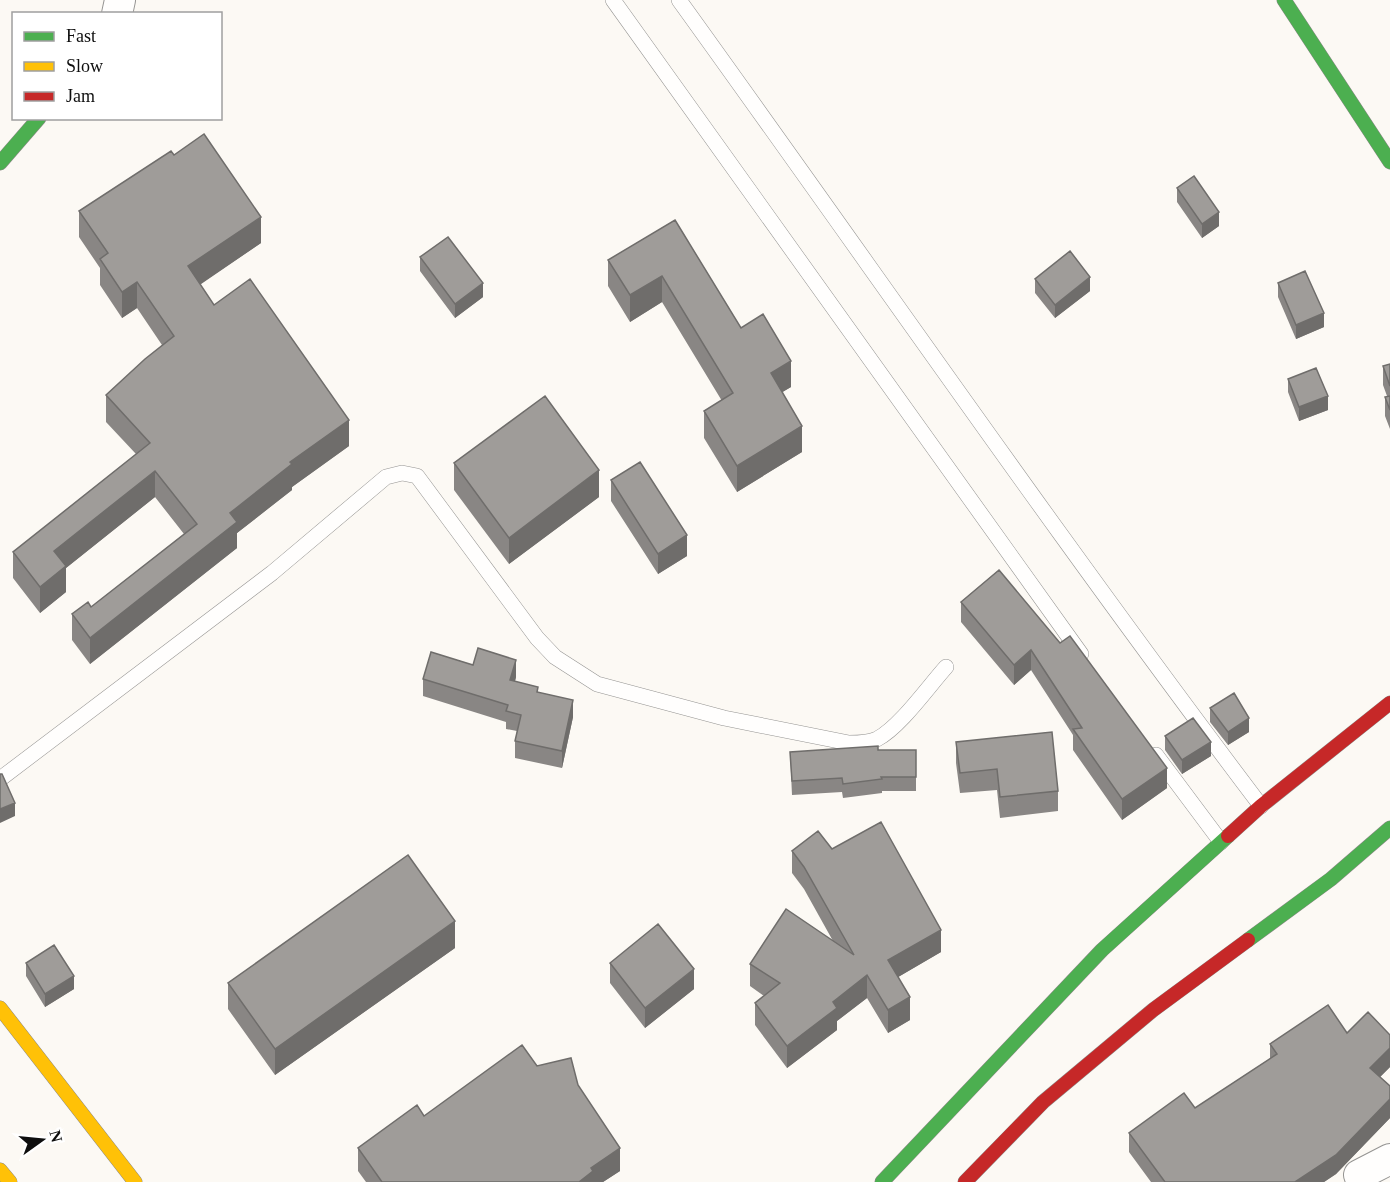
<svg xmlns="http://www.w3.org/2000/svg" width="1390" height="1182" viewBox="0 0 1390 1182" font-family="Georgia,serif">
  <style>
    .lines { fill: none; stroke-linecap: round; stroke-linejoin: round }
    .lane-casing { stroke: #959492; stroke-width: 16 }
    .street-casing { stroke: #959492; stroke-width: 32 }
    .fast-casing { stroke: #8c8a88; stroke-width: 15 }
    .slow-casing { stroke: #8c8a88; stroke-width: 15 }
    .jam-casing { stroke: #8c8a88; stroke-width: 15 }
    .lane { stroke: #fffefd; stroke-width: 15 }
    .street { stroke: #fffefd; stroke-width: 30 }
    .fast { stroke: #4caf50; stroke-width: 14 }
    .slow { stroke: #ffc107; stroke-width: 14 }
    .jam { stroke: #c62828; stroke-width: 14 }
    .wall { fill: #898684 }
    .shaded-wall { fill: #6f6d6b }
    .building { fill: #9f9c99; stroke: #6f6d6b; stroke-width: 1.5 }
  </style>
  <rect width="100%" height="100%" fill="#fcf9f4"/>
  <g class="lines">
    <defs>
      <path id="lane" d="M 613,0 L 1081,654
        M 679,0 C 873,269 1061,542 1261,806
        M 1156,755 L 1221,842
        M 0,779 L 272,573 L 386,477 L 402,473 L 417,476 L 537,638 L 555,657 L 597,684 L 724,718 L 849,743 C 859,743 868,743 877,739 C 900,727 928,687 946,667"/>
      <path id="street" d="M 117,14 L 120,0
        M 1359,1175 L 1390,1159"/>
      <path id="fast" d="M 1284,0 L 1390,162
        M 0,163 L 39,118
        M 1248,940 L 1331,879 L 1390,828
        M 882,1182 L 1102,950 L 1228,836"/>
      <path id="slow" d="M 0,1008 L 135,1182
        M 0,1170 L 10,1182"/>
      <path id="jam" d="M 1228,836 L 1261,806 L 1390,703
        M 965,1182 L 1043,1102 L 1153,1010 L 1248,940"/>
    </defs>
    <!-- lane casing -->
    <use href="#lane" class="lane-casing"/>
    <!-- street casing -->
    <use href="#street" class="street-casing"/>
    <!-- fast casing -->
    <use href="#fast" class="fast-casing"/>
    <!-- slow casing -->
    <use href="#slow" class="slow-casing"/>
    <!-- jam casing -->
    <use href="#jam" class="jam-casing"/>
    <!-- lane -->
    <use href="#lane" class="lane"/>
    <!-- street -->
    <use href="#street" class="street"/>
    <!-- fast -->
    <use href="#fast" class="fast"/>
    <!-- slow -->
    <use href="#slow" class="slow"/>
    <!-- jam -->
    <use href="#jam" class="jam"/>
  </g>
  <!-- wall -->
  <path class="wall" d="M 174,155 L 261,243 L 200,284 L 214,305 L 349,446 L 292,487 L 292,490 L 237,533 L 237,548 L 90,664 L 72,640 L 72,614 L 91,607 L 184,534 L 155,497 L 66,568 L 66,592 L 40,613 L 13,578 L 13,552 L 136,454 L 106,422 L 106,395 L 162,345 L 137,308 L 122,318 L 100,285 L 100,268 L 79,237 L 79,211 Z
    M 1177,188 L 1219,226 L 1202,238 L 1177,202 Z
    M 675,220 L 741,328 L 791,387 L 782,392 L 802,452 L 737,492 L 704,438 L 704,411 L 722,401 L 662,302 L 630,322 L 608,286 L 608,260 Z
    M 420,257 L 483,297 L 455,318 L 420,271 Z
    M 1035,279 L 1090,291 L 1055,318 L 1035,293 Z
    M 1278,283 L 1324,327 L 1296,339 L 1278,297 Z
    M 1390,364 L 1390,429 L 1385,416 L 1385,397 L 1387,396 L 1383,385 L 1383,366 Z
    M 1288,379 L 1328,410 L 1299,421 L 1288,392 Z
    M 454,463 L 599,497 L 509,564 L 454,490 Z
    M 611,480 L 687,556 L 658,574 L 611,501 Z
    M 999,570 L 1167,788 L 1122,820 L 1073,750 L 1073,735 L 1031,670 L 1014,685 L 961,622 L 961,602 Z
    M 473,665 L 516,677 L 515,682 L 538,692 L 573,717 L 562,768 L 515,758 L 515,741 L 517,731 L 506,729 L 506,722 L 423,696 L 423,679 Z
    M 1210,708 L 1249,732 L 1228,745 L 1210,722 Z
    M 1165,736 L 1211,756 L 1182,774 L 1165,750 Z
    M 956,742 L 1058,791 L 1058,811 L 1000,818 L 997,790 L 960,793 L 956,763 Z
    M 878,750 L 916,750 L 916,791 L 882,791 L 882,793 L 843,798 L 842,792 L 792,795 L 790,752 Z
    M 832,849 L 941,952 L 898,977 L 910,1020 L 888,1033 L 867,998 L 837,1021 L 837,1030 L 787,1068 L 755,1025 L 755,1003 L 764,996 L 750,986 L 750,964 L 833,941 L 804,889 L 792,873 L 792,851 Z
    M 455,948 L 275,1075 L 228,1009 L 228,983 Z
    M 26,963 L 74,989 L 45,1007 L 26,976 Z
    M 610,963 L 694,989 L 645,1028 L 610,983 Z
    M 1347,1033 L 1390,1067 L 1380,1077 L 1390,1086 L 1390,1118 L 1336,1174 L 1324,1182 L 1151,1182 L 1129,1152 L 1129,1133 L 1195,1108 L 1270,1059 L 1270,1044 Z
    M 537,1066 L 578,1085 L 620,1171 L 603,1182 L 366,1182 L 358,1171 L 358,1148 L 424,1116 Z"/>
  <!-- shaded-wall -->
  <path class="shaded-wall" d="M 1219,212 L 1219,226 L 1202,238 L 1202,224 Z
    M 261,217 L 261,243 L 188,293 L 188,266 Z
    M 662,276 L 662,302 L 630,322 L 630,295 Z
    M 1090,277 L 1090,291 L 1055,318 L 1055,305 Z
    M 137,282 L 137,308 L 122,318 L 122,292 Z
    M 483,283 L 483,297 L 455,318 L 455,304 Z
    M 1324,313 L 1324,327 L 1296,339 L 1296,325 Z
    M 791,361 L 791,387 L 771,399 L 771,373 Z
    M 1328,396 L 1328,410 L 1299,421 L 1299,407 Z
    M 349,420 L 349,446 L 292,487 L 292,490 L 237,533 L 237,548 L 90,664 L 90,638 L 230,513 L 290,462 Z
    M 802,426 L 802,452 L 737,492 L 737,466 Z
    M 599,470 L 599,497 L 509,564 L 509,538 Z
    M 155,471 L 155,497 L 66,568 L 66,592 L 40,613 L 40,587 L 54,551 Z
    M 687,535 L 687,556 L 658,574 L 658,554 Z
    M 1031,650 L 1031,670 L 1014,685 L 1014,665 Z
    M 516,660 L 516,677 L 510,697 L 510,680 Z
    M 573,700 L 573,717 L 562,768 L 562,751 Z
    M 1249,718 L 1249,732 L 1228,745 L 1228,732 Z
    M 1211,742 L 1211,756 L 1182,774 L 1182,760 Z
    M 1167,768 L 1167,788 L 1122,820 L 1122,799 Z
    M 15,803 L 15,816 L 0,823 L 0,809 Z
    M 455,921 L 455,948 L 275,1075 L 275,1049 Z
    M 941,930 L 941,952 L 888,983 L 888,960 Z
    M 694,969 L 694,989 L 645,1028 L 645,1008 Z
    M 867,975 L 867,998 L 837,1021 L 837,1030 L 787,1068 L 787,1046 L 833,1002 Z
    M 74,976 L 74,989 L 45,1007 L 45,994 Z
    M 910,997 L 910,1020 L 888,1033 L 888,1010 Z
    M 1390,1048 L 1390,1067 L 1370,1087 L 1370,1068 Z
    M 1390,1099 L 1390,1118 L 1336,1174 L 1324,1182 L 1295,1182 Z
    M 620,1148 L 620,1171 L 603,1182 L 579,1182 L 591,1168 Z"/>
  <!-- building -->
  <path class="building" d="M 204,134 L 261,217 L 188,266 L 214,305 L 250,279 L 349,420 L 290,462 L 292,464 L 230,513 L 237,522 L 90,638 L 72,614 L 88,602 L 91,607 L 197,524 L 155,471 L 54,551 L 66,566 L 40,587 L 13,552 L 150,443 L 106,395 L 145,359 L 174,336 L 137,282 L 122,292 L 100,259 L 108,253 L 79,211 L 171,151 L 174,155 Z
    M 1194,176 L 1219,212 L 1202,224 L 1177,188 Z
    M 675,220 L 741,328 L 763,314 L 791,361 L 771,373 L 802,426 L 737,466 L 704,411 L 733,393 L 662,276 L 630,295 L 608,260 Z
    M 448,237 L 483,283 L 455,304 L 420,257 Z
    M 1070,251 L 1090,277 L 1055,305 L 1035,279 Z
    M 1305,271 L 1324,313 L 1296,325 L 1278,283 Z
    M 1390,364 L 1390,386 L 1383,366 Z
    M 1316,368 L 1328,396 L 1299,407 L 1288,379 Z
    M 545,396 L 599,470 L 509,538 L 454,463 Z
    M 1390,396 L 1390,410 L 1385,397 Z
    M 640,462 L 687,535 L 658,554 L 611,480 Z
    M 999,570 L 1060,643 L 1070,636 L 1167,768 L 1122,799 L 1073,729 L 1082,728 L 1031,650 L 1014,665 L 961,602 Z
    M 478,648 L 516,660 L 510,680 L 538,687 L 537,692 L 573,700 L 562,751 L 515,741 L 521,715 L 506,711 L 508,705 L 423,679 L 431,652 L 473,665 Z
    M 1234,693 L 1249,718 L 1228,732 L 1210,708 Z
    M 1193,718 L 1211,742 L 1182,760 L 1165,736 Z
    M 1052,732 L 1058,791 L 1000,797 L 997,769 L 960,773 L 956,742 Z
    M 878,746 L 878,750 L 916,750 L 916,777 L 881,777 L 882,779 L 843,784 L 842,778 L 792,781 L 790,752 Z
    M 0,774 L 2,774 L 15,803 L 0,809 Z
    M 881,822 L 941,930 L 888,960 L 910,997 L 888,1010 L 867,975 L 833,1002 L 837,1008 L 787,1046 L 755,1003 L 780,983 L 750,964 L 786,909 L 854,955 L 804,867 L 792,851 L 818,831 L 832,849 Z
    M 408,855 L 455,921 L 275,1049 L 228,983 Z
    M 658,924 L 694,969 L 645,1008 L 610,963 Z
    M 54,945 L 74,976 L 45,994 L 26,963 Z
    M 1328,1005 L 1347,1033 L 1368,1012 L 1390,1035 L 1390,1048 L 1370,1068 L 1390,1086 L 1390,1099 L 1336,1155 L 1295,1182 L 1165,1182 L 1129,1133 L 1184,1093 L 1195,1108 L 1277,1054 L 1270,1044 Z
    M 522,1045 L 537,1066 L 571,1058 L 578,1085 L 620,1148 L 591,1168 L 593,1171 L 579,1182 L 382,1182 L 358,1148 L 417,1105 L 424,1116 Z"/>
  <!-- legend -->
  <rect x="12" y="12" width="210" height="108" fill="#ffffff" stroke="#9f9f9f" stroke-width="1.5"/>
  <rect x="24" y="32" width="30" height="9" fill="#4caf50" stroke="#9f9f9f" stroke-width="1.5"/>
  <text x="66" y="42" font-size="18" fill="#0e0e0e">Fast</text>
  <rect x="24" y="62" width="30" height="9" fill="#ffc107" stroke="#9f9f9f" stroke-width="1.5"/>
  <text x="66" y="72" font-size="18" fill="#0e0e0e">Slow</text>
  <rect x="24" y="92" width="30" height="9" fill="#c62828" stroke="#9f9f9f" stroke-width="1.5"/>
  <text x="66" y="102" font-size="18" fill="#0e0e0e">Jam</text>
  <!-- north arrow -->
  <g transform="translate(42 1140) rotate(75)" stroke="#ffffff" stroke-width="4.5" paint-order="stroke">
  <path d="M0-4.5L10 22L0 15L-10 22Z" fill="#0e0e0e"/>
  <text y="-9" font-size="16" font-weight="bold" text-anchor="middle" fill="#0e0e0e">N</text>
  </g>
</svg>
